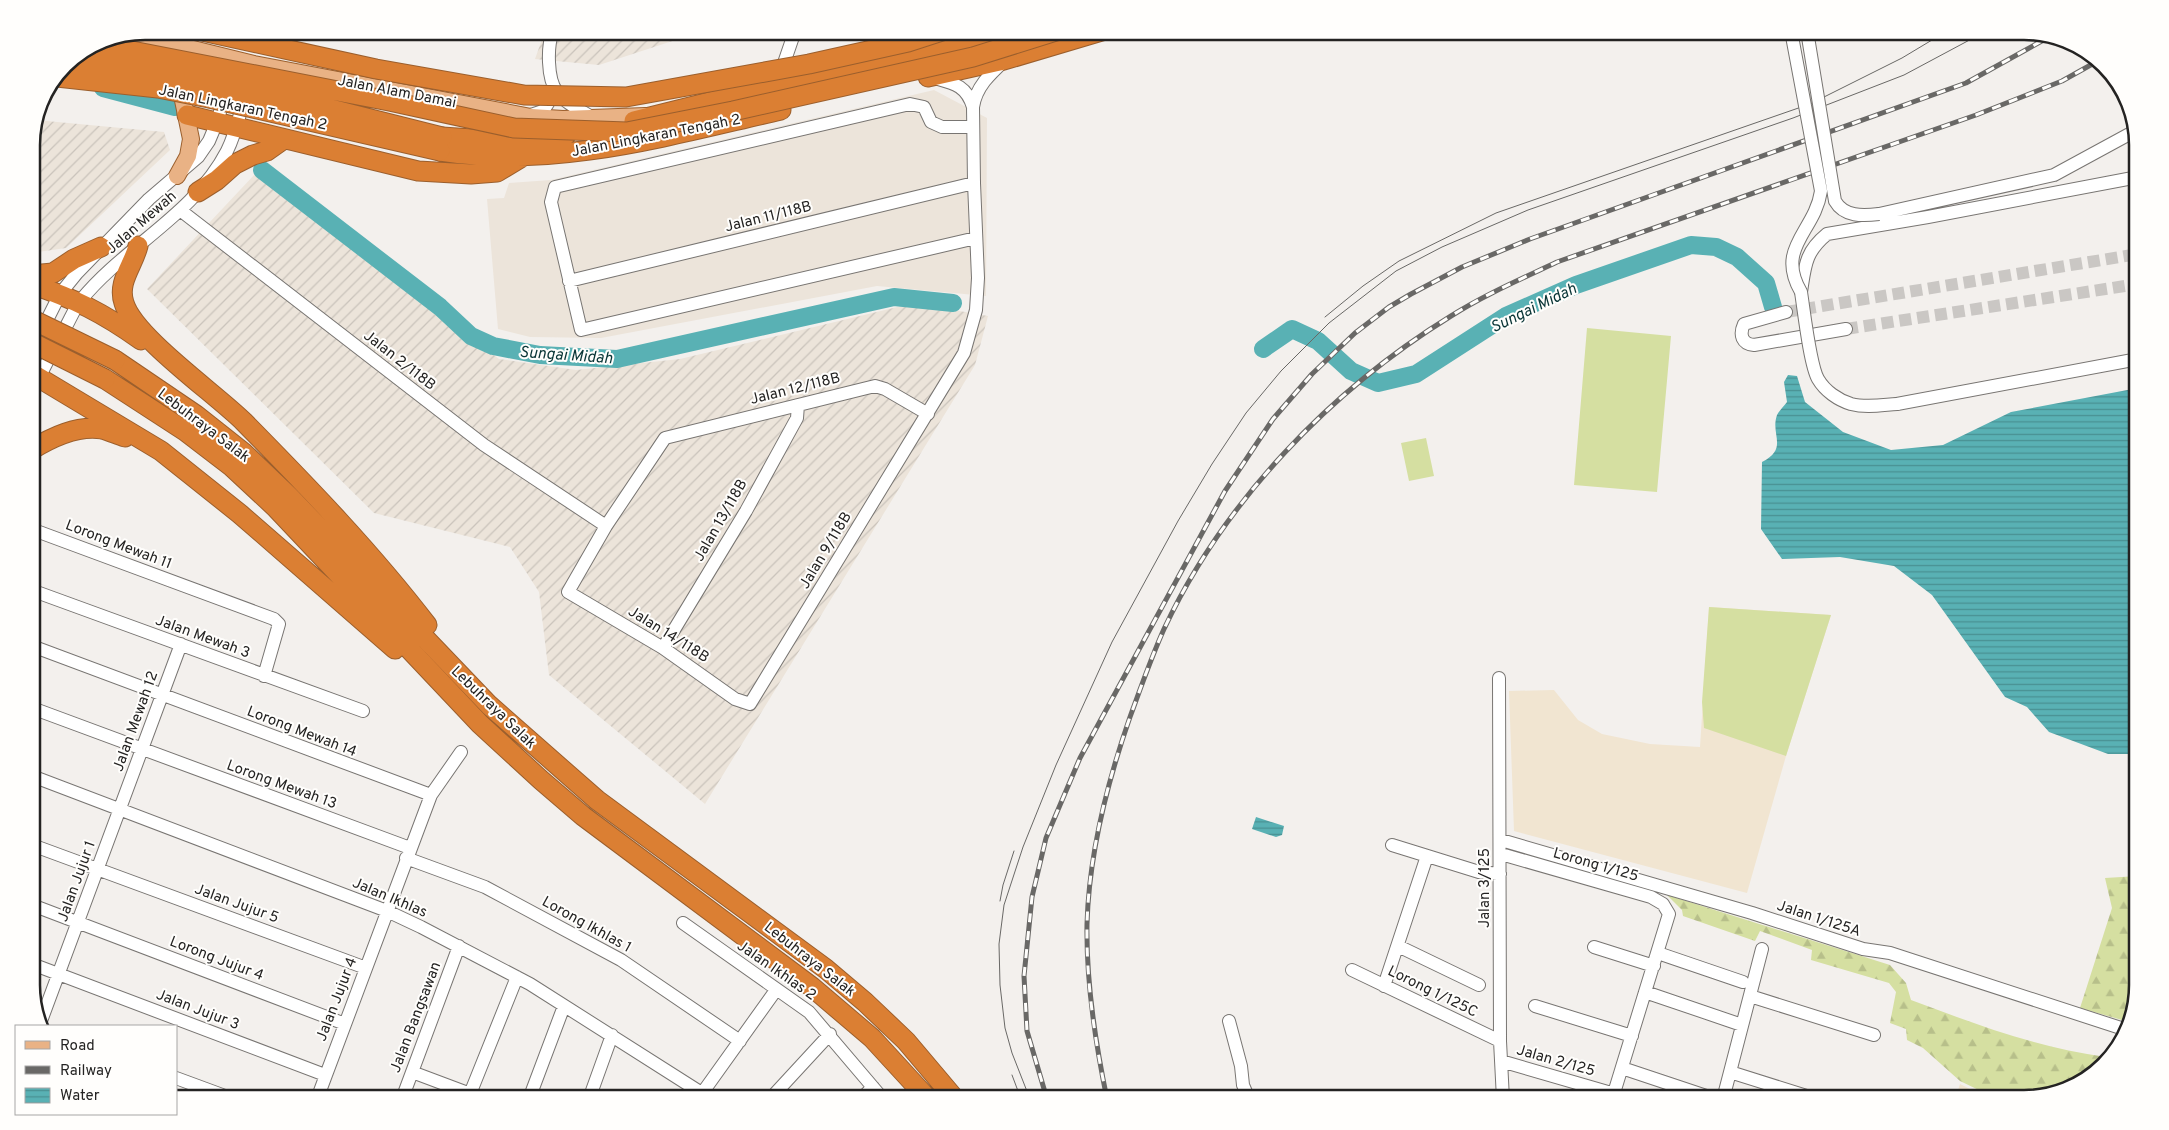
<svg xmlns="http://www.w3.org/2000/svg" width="2169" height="1130" viewBox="0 0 2169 1130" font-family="Overpass,sans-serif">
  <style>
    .built { fill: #ece4da }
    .industrial { fill: url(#industrial-furrows) }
    .education { fill: #f1e5d1 }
    .grass { fill: #d5dfa1 }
    .forest { fill: url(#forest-firs) }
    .water { fill: url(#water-rules) }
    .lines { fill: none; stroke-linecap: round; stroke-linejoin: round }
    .river { stroke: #59b1b4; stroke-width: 18 }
    .minor-tunnel { stroke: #cac7c4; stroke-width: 12; stroke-dasharray: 12 6; stroke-linecap: butt }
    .minor-casing { stroke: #787572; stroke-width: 14 }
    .major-casing { stroke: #9b5f2d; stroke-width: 18 }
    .highway-casing { stroke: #9b5f2d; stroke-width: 21 }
    .minor { stroke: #fff; stroke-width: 12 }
    .major { stroke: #e9b285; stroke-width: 16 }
    .highway { stroke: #db7f33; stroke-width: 19 }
    .tram { stroke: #696866; stroke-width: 1 }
    .rail-casing { stroke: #696866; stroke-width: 5 }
    .rail { stroke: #fffefc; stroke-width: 3; stroke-dasharray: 9; stroke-linecap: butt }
    .minor-bridge-casing { stroke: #787572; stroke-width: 14; stroke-linecap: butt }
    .highway-bridge-casing { stroke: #9b5f2d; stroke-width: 21; stroke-linecap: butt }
    .minor-bridge { stroke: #fff; stroke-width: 12 }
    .highway-bridge { stroke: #db7f33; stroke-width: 19 }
    .labels { text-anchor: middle; stroke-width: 4; stroke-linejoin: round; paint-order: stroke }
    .street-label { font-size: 15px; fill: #242322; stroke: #fffefc }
    .water-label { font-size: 16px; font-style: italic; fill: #093536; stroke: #fffefc }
    .rim { fill: none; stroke: #242322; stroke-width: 2.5 }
  </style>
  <defs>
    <pattern id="industrial-furrows" width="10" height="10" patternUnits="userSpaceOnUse" patternTransform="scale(1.25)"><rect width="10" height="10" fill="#ece4da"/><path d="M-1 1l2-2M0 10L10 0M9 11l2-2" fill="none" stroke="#cac3bb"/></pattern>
    <pattern id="forest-firs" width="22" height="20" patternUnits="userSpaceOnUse" patternTransform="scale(1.25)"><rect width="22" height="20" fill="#d5dfa1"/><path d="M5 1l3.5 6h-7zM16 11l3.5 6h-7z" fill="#b7bf8a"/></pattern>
    <pattern id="water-rules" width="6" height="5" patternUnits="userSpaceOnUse" patternTransform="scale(1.25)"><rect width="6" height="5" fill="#59b1b4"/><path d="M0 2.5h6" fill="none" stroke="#499092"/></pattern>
  </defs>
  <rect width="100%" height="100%" fill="#f3f0ed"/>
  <!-- built -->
  <path class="built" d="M 934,90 L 987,118 L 986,296 L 877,286 L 601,338 L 530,337 L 498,329 L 487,199 L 504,198 L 509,183 L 551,180 Z"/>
  <!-- industrial -->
  <path class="industrial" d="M 545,31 L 703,31 L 599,65 L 535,59 Z
    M 36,120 L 164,132 L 170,150 L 66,248 L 31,253 L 31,138 Z
    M 255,174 L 499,359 L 576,370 L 680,359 L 914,303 L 988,316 L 975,365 L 705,804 L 549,675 L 539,592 L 510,547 L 374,513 L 147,289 Z"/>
  <!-- education -->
  <path class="education" d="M 1709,607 L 1831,615 L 1786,756 L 1747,893 L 1514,831 L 1509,691 L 1554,690 L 1578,720 L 1602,734 L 1650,744 L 1700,747 Z
    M 1960,1084 L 1986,1097 L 1992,1099 L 1955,1099 Z"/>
  <!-- grass -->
  <path class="grass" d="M 1587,328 L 1671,336 L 1657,492 L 1574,485 Z
    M 1426,438 L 1434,476 L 1409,481 L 1401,443 Z
    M 1709,607 L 1831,615 L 1786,756 L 1704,728 L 1702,702 Z"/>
  <!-- forest -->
  <path class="forest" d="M 2138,876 L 2138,985 L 2129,1022 L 2080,1008 L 2112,908 L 2105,878 Z
    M 1667,895 L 1890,965 L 1906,983 L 1911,1000 C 1975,1024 2038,1048 2106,1057 L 2081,1083 L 2024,1099 L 2004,1099 L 1985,1093 L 1960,1081 L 1923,1048 L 1907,1040 L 1906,1029 L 1890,1023 L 1896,992 L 1889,983 L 1811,960 L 1812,950 L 1760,931 L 1755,941 L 1683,916 L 1682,910 Z"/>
  <!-- water -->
  <path class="water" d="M 1788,375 L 1797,376 L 1805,402 L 1843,432 L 1891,450 L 1943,445 L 2011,412 L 2138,388 L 2138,754 L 2108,754 L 2049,732 L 2027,707 L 2005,697 L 1932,595 L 1894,566 L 1840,557 L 1782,559 L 1761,529 L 1762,462 C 1789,448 1770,435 1777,415 C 1779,411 1784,406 1787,402 L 1784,382 Z
    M 1256,817 L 1284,826 L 1282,835 L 1276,837 L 1252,829 Z"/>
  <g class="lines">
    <!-- river -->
    <path class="river" d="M 103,88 L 175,107
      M 262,170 L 440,307 L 471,336 L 493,346 L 540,355 L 617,359 L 894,297 L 953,303
      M 1263,349 L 1292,329 L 1318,341 L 1351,371 L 1378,383 L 1416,374 L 1506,316 L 1576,285 L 1691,245 L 1716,247 L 1737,257 L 1766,283 L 1773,307"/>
    <!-- minor-tunnel -->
    <path class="minor-tunnel" d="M 1786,312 L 2138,254
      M 1846,329 L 2138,284"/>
    <defs>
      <path id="minor" d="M 553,31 C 547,46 547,79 557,92 C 566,104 582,111 595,119
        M 783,74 L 784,63 L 795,31
        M 931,77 C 952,83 966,84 973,107
        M 528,116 L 543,111 L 556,91
        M 972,127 L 942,127 L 931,122 L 924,107 L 910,104 L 555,187 L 551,202 L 581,330 L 976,238
        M 180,210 L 484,445 L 606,526
        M 1879,214 L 2054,175 L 2135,131
        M 569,281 L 974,183
        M 1801,292 C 1805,266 1805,252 1827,234 L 1928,217 L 2138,177
        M 1786,312 L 1744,324 C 1739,335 1742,344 1754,345 L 1846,329
        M 32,350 L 60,294 L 77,273 L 149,199 L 198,157 L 209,141 L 217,122 L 225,95
        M 31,395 C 41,372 53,351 64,330 C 70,320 74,309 81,300 C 125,246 194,215 227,151 C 235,135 239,117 244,100
        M 1897,404 L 2138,359
        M 928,414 L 885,389 L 875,386 L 665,438 L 606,526 L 568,592 L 663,648 L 735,699 L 750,704 L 950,376 L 964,353 L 976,310 L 978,278 L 974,183 L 973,107 C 976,87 990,74 1004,61
        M 31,529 L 274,619 L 279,624 L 264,676
        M 31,590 L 363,711
        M 32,646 L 431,795
        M 663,648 L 746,511 L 797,418 L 798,405
        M 1499,678 L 1500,1041 L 1503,1099
        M 32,708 L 410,848
        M 32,776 L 387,911 L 421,927 L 530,984 L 711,1099
        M 1501,840 L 1752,913 L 1863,949 L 1890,953 L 2127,1030
        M 32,845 L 366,968
        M 1392,845 L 1479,872 L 1500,874
        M 1501,854 L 1651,897 L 1663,904 L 1669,914 L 1614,1093
        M 406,858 L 485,887 L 621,960 L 740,1041
        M 32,905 L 345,1024
        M 683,923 L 809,1012 L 883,1099
        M 1398,946 L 1479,985
        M 1594,947 L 1654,966
        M 1658,953 L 1743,982
        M 32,964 L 325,1075
        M 1352,970 L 1500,1041
        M 1384,986 L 1427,856
        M 1645,992 L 1742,1025
        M 1750,996 L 1874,1035
        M 1535,1006 L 1632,1036
        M 41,1021 L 181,644
        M 1229,1021 L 1241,1066 L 1243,1085 L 1249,1099
        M 1501,1061 L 1632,1099
        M 1622,1068 L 1715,1099
        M 412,1072 L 484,1099
        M 1730,1072 L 1816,1099
        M 176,1078 L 233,1099
        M 470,1094 L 517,977
        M 317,1099 L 431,795 L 461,752
        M 402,1099 L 459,946
        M 529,1099 L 564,1006
        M 589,1099 L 612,1035
        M 698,1099 L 776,990
        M 770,1099 L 830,1034
        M 861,1099 L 873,1087
        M 1723,1099 L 1762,949"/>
      <path id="major" d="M 132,34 L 254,64 L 531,117 L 563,119 L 646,116
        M 177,176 L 188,156 L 191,139 L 179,81"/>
      <path id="highway" d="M 928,77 L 1004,60 L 1102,31
        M 187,115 L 418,171 L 471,174 L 497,172 L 522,157
        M 634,121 L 782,84 L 960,47 L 1023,31
        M 442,137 L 502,141 L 566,135
        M 440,151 C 556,169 670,135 781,110
        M 198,192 L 217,180 L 235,164 L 253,155 L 267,151 L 284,139
        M 138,246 C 133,266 117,282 124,303 C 134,337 216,394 244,422 C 308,487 371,552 427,625
        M 31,275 L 53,273 L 74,259 L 101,247
        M 31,284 C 75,299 103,313 141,340
        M 115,360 L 196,415 L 244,453 L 288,495 L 489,705 L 597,800 L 826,969 L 865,1002 L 906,1041 L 955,1099
        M 31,373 L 161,451 L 240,514 L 395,649
        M 105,379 L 185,431 L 232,467 L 275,507 L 480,724 L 541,780 L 583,816 L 812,987 L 872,1038 L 928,1099
        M 31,450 C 52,437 77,425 102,429 C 110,431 118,435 125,437"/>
    </defs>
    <!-- minor casing -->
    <use href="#minor" class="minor-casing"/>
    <!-- major casing -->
    <use href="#major" class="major-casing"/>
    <!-- highway casing -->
    <use href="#highway" class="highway-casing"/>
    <!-- minor -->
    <use href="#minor" class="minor"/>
    <!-- major -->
    <use href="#major" class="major"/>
    <!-- highway -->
    <use href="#highway" class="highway"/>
    <!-- tram -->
    <path class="tram" d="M 1325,317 L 1363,286 L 1399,261 L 1496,213 L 1810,104 L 1902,58 L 1947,31
      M 1000,901 L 1003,885 L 1014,851
      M 1012,1075 L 1021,1099
      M 1030,1099 L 1012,1053 L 1005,1028 L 1000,985 L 999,944 L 1004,905 L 1023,847 L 1056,765 L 1112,642 L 1178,521 L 1212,464 L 1246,413 L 1281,371 L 1329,323 L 1396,271 L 1442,247 L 1528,210 L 1793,118 L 1904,75 L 1977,36"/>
    <defs>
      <path id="rail" d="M 1047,1099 L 1027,1031 L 1024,976 L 1032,897 L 1046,838 L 1080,758 L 1225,491 L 1273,419 L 1312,374 L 1355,333 L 1389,307 L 1411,294 L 1462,267 L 1530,239 L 1966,83 L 2049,37
        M 1107,1099 C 1095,1041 1086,983 1087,924 C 1089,853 1107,783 1130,717 C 1141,687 1151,658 1164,629 C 1224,501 1331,390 1451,316 C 1484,295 1521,279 1557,262 L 1976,115 L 2062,81 L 2096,62"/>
    </defs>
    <!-- rail casing -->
    <use href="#rail" class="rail-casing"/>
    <!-- rail -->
    <use href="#rail" class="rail"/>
    <defs>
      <path id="minor-bridge" d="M 1791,31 L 1821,191 C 1815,232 1775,247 1801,292 C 1804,311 1810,365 1818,379 C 1825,391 1838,400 1851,404 C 1866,408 1882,405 1897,404
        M 1807,31 L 1835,201 C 1844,217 1863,216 1879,214"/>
      <path id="highway-bridge" d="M 202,31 L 376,69 L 524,95 L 626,97 L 809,64 L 908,42 L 942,31
        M 96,44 L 389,101 L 514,128 L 627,132 L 733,111 L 973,57 L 1056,31
        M 70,61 L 140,67 L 255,90 L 442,137
        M 57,77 L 158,88 L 209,98 L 440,151
        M 31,319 L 115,360
        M 31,342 L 105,379"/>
    </defs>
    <!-- minor-bridge casing -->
    <use href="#minor-bridge" class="minor-bridge-casing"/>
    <!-- highway-bridge casing -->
    <use href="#highway-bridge" class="highway-bridge-casing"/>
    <!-- minor-bridge -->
    <use href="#minor-bridge" class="minor-bridge"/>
    <!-- highway-bridge -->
    <use href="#highway-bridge" class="highway-bridge"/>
  </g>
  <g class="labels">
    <!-- street labels -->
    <g class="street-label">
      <text transform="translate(397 91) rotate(11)" y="5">Jalan Alam Damai</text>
      <text transform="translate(243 107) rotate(12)" y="5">Jalan Lingkaran Tengah 2</text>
      <text transform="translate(656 135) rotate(-11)" y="5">Jalan Lingkaran Tengah 2</text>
      <text transform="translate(768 216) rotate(-14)" y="5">Jalan 11/118B</text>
      <text transform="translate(141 222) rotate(-41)" y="5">Jalan Mewah</text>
      <text transform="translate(400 360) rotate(38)" y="5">Jalan 2/118B</text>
      <text transform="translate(795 388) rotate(-14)" y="5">Jalan 12/118B</text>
      <text transform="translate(204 425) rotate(37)" y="5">Lebuhraya Salak</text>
      <text transform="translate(720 520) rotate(-60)" y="5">Jalan 13/118B</text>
      <text transform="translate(119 544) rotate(21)" y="5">Lorong Mewah 11</text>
      <text transform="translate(825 550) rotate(-59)" y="5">Jalan 9/118B</text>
      <text transform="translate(669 634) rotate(32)" y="5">Jalan 14/118B</text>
      <text transform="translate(203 636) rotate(20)" y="5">Jalan Mewah 3</text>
      <text transform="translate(494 707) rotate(44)" y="5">Lebuhraya Salak</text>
      <text transform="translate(135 721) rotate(-70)" y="5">Jalan Mewah 12</text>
      <text transform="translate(302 731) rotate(21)" y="5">Lorong Mewah 14</text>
      <text transform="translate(282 784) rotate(20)" y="5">Lorong Mewah 13</text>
      <text transform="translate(1596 864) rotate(16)" y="5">Lorong 1/125</text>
      <text transform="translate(76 881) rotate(-70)" y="5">Jalan Jujur 1</text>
      <text transform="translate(1484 888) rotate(-90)" y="5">Jalan 3/125</text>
      <text transform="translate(390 897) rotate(23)" y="5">Jalan Ikhlas</text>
      <text transform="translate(237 903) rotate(20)" y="5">Jalan Jujur 5</text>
      <text transform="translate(1819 918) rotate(18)" y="5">Jalan 1/125A</text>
      <text transform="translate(587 924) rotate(29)" y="5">Lorong Ikhlas 1</text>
      <text transform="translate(217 958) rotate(21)" y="5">Lorong Jujur 4</text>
      <text transform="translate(810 959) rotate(38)" y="5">Lebuhraya Salak</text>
      <text transform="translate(777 970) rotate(35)" y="5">Jalan Ikhlas 2</text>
      <text transform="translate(1433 991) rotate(26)" y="5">Lorong 1/125C</text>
      <text transform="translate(336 999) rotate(-69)" y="5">Jalan Jujur 4</text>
      <text transform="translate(198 1009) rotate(21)" y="5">Jalan Jujur 3</text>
      <text transform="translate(415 1017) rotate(-69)" y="5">Jalan Bangsawan</text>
      <text transform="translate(1556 1060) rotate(16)" y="5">Jalan 2/125</text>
    </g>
    <!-- water labels -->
    <g class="water-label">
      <text transform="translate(1533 307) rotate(-26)" y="6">Sungai Midah</text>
      <text transform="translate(566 354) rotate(4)" y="6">Sungai Midah</text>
    </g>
  </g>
  <!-- crop -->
  <path d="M0 0H2169V1130H0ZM145 40H2024A105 105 0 0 1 2129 145V985A105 105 0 0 1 2024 1090H145A105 105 0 0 1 40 985V145A105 105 0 0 1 145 40Z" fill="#fffefc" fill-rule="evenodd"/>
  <path class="rim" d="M145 40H2024A105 105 0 0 1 2129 145V985A105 105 0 0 1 2024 1090H145A105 105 0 0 1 40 985V145A105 105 0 0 1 145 40Z"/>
  <!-- legend -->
  <rect x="15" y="1025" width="162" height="90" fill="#fffefc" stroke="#a7a6a5"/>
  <rect x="25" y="1041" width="25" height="8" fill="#e9b285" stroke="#a7a6a5"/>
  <text x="60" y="1050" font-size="15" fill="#242322">Road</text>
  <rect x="25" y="1066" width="25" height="8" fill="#696866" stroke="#a7a6a5"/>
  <text x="60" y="1075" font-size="15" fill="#242322">Railway</text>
  <rect x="25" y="1088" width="25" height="15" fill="url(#water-rules)" stroke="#a7a6a5"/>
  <text x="60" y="1100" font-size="15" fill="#242322">Water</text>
</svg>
